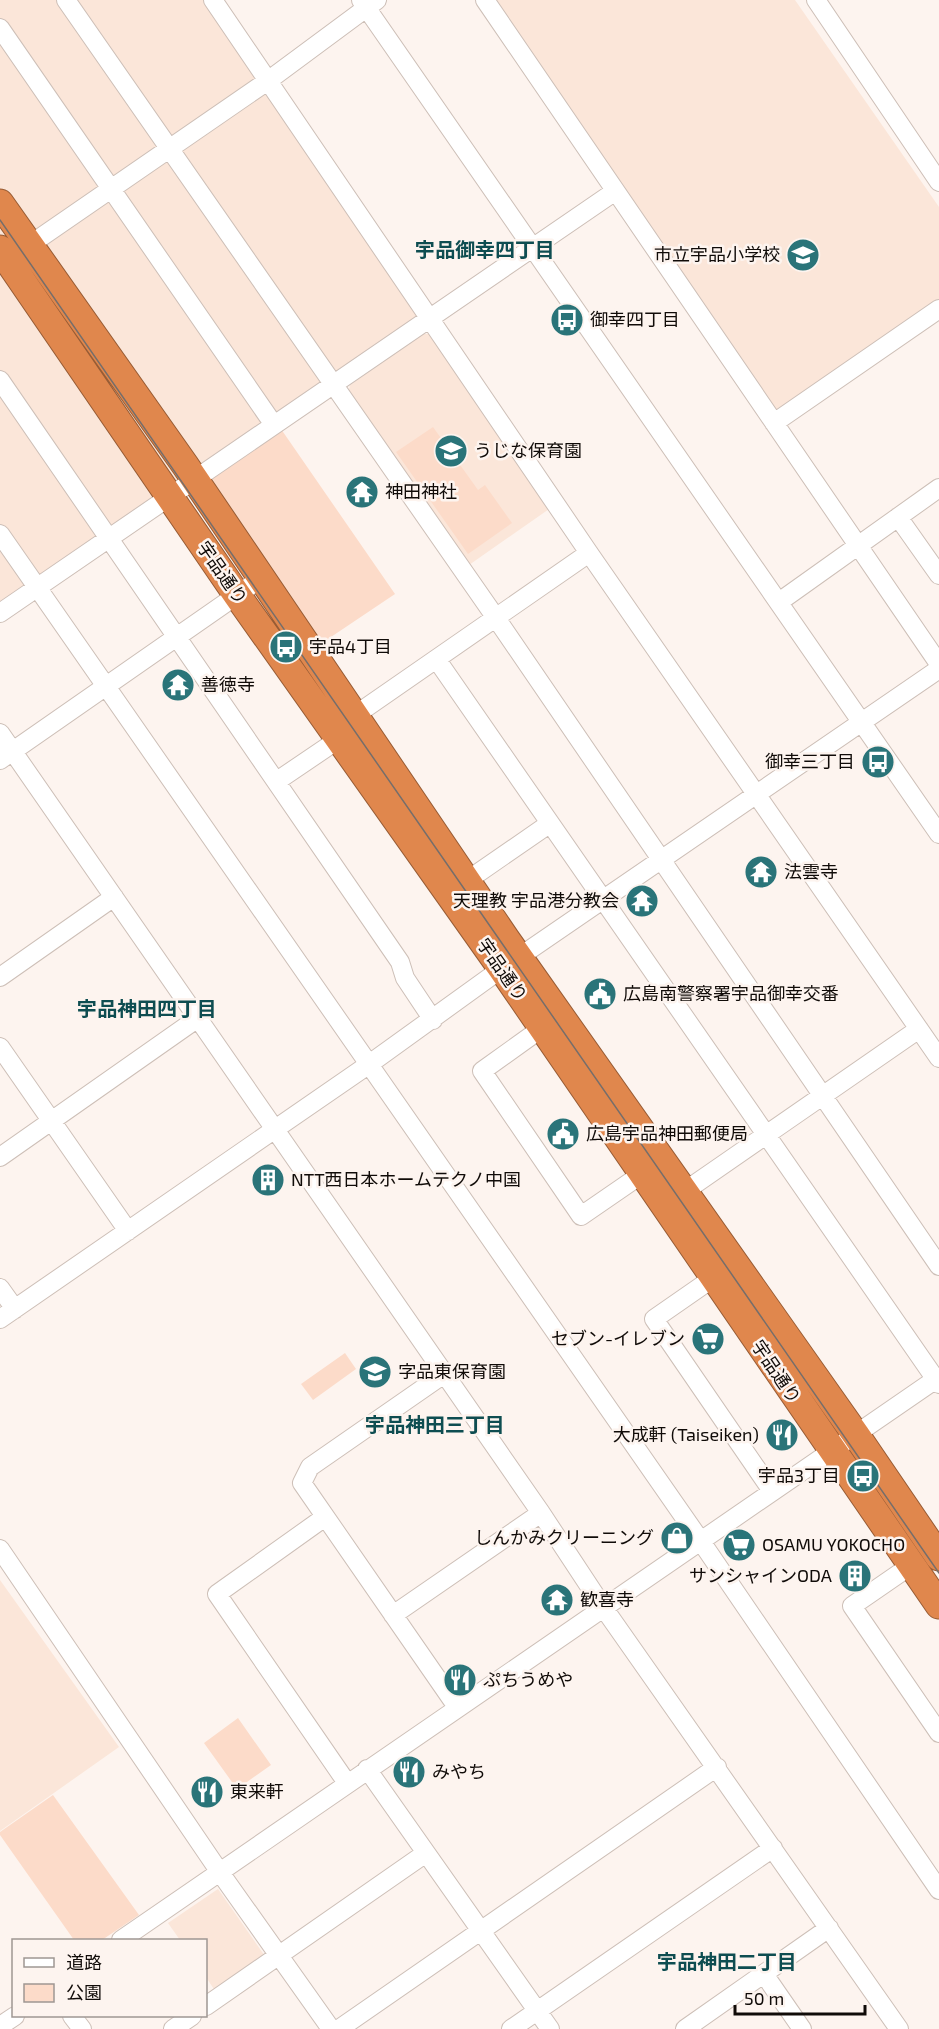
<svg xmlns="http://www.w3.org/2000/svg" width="939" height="2029" viewBox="0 0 939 2029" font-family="'Exo 2','Noto Sans JP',sans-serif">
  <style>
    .built { fill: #fbe6d9 }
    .green { fill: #fcdbc9 }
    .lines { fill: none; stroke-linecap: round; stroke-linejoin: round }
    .minor-casing { stroke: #cdbfb7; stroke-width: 20 }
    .highway-casing { stroke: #975c35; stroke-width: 29 }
    .minor { stroke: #fff; stroke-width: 18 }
    .highway { stroke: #e0874d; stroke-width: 27 }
    .tram { stroke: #756e6b; stroke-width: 1.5 }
    .labels { text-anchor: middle; stroke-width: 5; stroke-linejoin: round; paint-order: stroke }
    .poi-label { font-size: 18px; fill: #100b08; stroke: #fdf4ef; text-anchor: start }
    .street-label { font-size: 18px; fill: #100b08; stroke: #fdf4ef }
    .neighbourhood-label { font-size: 20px; font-weight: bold; fill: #0e4d51; stroke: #fdf4ef }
  </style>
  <rect width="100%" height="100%" fill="#fdf4ef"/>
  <!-- built -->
  <path class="built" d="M 0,0 L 204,0 L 420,316 L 0,606 Z
    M 489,0 L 795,0 L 939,207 L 939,304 L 778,415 Z
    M 423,334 L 432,334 L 552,507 L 469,565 L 348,394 L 350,385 Z
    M 0,1580 L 119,1747 L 0,1831 Z
    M 218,1889 L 267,1959 L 217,1994 L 206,1977 L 206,1940 L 180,1940 L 168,1923 Z"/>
  <!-- green -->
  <path class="green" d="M 433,427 L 478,490 L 485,485 L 512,523 L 468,554 L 396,452 Z
    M 281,429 L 395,594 L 322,643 L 213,486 L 213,477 Z
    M 345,1353 L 356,1369 L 313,1400 L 301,1384 Z
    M 238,1718 L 271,1765 L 237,1789 L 204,1743 Z
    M 53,1795 L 139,1915 L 102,1940 L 74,1940 L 0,1835 L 0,1832 Z"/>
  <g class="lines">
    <defs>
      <path id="minor" d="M 66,0 L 496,618 L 939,1266
        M 213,0 L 589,553 L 939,1058
        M 361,0 L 939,834
        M 485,0 L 939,664
        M 816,0 L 939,182
        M 0,28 L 274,425
        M 21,251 L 269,80 L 377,0
        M 0,380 L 400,962 L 405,978 L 433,1020
        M 774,423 L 939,309
        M 898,517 L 939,575
        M 0,534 L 700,1540 L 939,1890
        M 779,602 L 939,488
        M 0,613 L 614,192
        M 437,660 L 939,1384
        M 354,716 L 589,553
        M 0,733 L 541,1513 L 603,1607 L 899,2029
        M 0,760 L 260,579
        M 277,781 L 339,739
        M 468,880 L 549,824
        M 0,977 L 114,897
        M 542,1028 L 482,1071 L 581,1216 L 642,1174
        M 0,1047 L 128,1231
        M 0,1157 L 198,1018
        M 685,1191 L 919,1029
        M 713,1278 L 654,1319 L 772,1491
        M 0,1288 L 15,1309
        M 0,1319 L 368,1065 L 490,977 L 939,669
        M 444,1374 L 310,1467 L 302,1483 L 457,1707
        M 325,1517 L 217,1594 L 347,1783
        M 0,1549 L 219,1871 L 331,2029
        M 910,1566 L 852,1606 L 939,1733
        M 393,1615 L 541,1513
        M 367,1769 L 550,2029
        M 121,1940 L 939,1377
        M 764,1974 L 802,2029
        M 206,2006 L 426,1853
        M 72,2016 L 82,2029
        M 0,2026 L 15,2016
        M 173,2029 L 192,2016
        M 339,2029 L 717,1767
        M 511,2029 L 773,1848
        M 685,2029 L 829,1928"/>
      <path id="highway" d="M 0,203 L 185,465 L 506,939 L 856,1435 L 939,1557
        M 0,249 L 237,595 L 502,969 L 939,1605"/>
    </defs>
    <!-- minor casing -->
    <use href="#minor" class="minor-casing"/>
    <!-- highway casing -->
    <use href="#highway" class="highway-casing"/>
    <!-- minor -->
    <use href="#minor" class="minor"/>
    <!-- highway -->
    <use href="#highway" class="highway"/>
    <!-- tram -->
    <path class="tram" d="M 0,220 L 939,1573"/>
  </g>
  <!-- icons -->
  <defs>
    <symbol id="school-disc" viewBox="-11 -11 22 22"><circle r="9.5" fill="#2a7479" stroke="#fdf4ef"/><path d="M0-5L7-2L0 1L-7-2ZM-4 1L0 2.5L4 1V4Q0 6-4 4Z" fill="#fff"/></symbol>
    <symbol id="bus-disc" viewBox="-11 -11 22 22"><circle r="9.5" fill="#2a7479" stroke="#fdf4ef"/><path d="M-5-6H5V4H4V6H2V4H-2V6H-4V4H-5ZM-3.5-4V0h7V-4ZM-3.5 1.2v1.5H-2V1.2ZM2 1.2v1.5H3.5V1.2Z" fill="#fff"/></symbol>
    <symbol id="temple-disc" viewBox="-11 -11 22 22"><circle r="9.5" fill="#2a7479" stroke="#fdf4ef"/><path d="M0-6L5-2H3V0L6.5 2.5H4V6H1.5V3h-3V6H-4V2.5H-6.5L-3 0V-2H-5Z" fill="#fff"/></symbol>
    <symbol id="civic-disc" viewBox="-11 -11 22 22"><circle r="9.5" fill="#2a7479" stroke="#fdf4ef"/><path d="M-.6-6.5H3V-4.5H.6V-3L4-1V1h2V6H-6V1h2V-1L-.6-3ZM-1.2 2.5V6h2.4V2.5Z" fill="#fff"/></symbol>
    <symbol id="building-disc" viewBox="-11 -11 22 22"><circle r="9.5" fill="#2a7479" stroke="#fdf4ef"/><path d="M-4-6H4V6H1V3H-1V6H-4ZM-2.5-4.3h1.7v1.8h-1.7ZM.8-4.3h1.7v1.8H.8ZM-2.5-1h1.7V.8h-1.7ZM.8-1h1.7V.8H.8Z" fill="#fff"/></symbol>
    <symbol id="supermarket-disc" viewBox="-11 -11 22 22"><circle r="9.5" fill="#2a7479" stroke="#fdf4ef"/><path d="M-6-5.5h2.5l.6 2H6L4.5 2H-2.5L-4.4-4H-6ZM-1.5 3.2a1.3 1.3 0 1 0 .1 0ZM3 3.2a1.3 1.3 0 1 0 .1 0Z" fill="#fff"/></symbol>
    <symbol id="restaurant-disc" viewBox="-11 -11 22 22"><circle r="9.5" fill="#2a7479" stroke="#fdf4ef"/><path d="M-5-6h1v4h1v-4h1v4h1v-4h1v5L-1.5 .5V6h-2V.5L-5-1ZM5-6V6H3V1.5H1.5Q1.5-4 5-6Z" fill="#fff"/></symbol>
    <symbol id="shop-disc" viewBox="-11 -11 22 22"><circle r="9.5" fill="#2a7479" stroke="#fdf4ef"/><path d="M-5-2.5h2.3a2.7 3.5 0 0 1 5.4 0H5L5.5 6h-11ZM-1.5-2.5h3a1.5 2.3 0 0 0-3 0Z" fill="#fff"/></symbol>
  </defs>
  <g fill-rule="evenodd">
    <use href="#school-disc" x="784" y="236" width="38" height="38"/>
    <use href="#bus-disc" x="548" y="301" width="38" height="38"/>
    <use href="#school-disc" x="432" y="432" width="38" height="38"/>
    <use href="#temple-disc" x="343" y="473" width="38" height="38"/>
    <use href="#bus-disc" x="267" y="628" width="38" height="38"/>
    <use href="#temple-disc" x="159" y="666" width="38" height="38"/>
    <use href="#bus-disc" x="859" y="743" width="38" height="38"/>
    <use href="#temple-disc" x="742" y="853" width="38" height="38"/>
    <use href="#temple-disc" x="623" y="882" width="38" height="38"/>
    <use href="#civic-disc" x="581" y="975" width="38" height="38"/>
    <use href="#civic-disc" x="544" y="1115" width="38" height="38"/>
    <use href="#building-disc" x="249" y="1161" width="38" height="38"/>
    <use href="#supermarket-disc" x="689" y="1320" width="38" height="38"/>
    <use href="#school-disc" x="356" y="1353" width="38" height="38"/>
    <use href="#restaurant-disc" x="763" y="1416" width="38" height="38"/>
    <use href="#bus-disc" x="844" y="1457" width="38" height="38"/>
    <use href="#shop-disc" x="658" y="1519" width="38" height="38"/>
    <use href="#supermarket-disc" x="720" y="1526" width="38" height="38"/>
    <use href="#building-disc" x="836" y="1557" width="38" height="38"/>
    <use href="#temple-disc" x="538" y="1581" width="38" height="38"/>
    <use href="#restaurant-disc" x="441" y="1661" width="38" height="38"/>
    <use href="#restaurant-disc" x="390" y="1753" width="38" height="38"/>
    <use href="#restaurant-disc" x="188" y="1773" width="38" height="38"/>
  </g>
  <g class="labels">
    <!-- poi labels -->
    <g class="poi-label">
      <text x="780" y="261" text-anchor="end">市立宇品小学校</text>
      <text x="590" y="326">御幸四丁目</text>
      <text x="474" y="457">うじな保育園</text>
      <text x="385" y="498">神田神社</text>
      <text x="309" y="653">宇品4丁目</text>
      <text x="201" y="691">善徳寺</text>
      <text x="855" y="768" text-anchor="end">御幸三丁目</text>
      <text x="784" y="878">法雲寺</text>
      <text x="619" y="907" text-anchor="end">天理教 宇品港分教会</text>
      <text x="623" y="1000">広島南警察署宇品御幸交番</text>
      <text x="586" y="1140">広島宇品神田郵便局</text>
      <text x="291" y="1186">NTT西日本ホームテクノ中国</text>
      <text x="685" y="1345" text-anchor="end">セブン-イレブン</text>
      <text x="398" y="1378">字品東保育園</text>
      <text x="759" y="1441" text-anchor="end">大成軒 (Taiseiken)</text>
      <text x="840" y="1482" text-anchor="end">宇品3丁目</text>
      <text x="654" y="1544" text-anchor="end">しんかみクリーニング</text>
      <text x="762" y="1551">OSAMU YOKOCHO</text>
      <text x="832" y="1582" text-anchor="end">サンシャインODA</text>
      <text x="580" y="1606">歓喜寺</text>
      <text x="483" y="1686">ぷちうめや</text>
      <text x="432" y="1778">みやち</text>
      <text x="230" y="1798">東来軒</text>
    </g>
    <!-- street labels -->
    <g class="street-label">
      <text transform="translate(222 573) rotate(55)" y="6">宇品通り</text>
      <text transform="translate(502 970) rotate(55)" y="6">宇品通り</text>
      <text transform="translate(776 1372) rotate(56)" y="6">宇品通り</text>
    </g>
    <!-- neighbourhood labels -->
    <g class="neighbourhood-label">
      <text x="485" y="257">宇品御幸四丁目</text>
      <text x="147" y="1016">宇品神田四丁目</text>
      <text x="435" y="1432">宇品神田三丁目</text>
      <text x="727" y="1969">宇品神田二丁目</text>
    </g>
  </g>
  <!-- legend -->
  <rect x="12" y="1939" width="195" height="78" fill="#fdf4ef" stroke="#9e9793" stroke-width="1.5"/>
  <rect x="24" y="1958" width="30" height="9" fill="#ffffff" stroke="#9e9793" stroke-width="1.5"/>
  <text x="66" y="1969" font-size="18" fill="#100b08">道路</text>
  <rect x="24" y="1984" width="30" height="18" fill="#fcdbc9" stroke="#9e9793" stroke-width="1.5"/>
  <text x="66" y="1999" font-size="18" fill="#100b08">公園</text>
  <!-- scale -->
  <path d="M735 2005v9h130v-9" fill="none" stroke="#100b08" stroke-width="3"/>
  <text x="744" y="2005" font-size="18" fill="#100b08" stroke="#fdf4ef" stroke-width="4.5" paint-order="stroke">50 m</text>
</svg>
